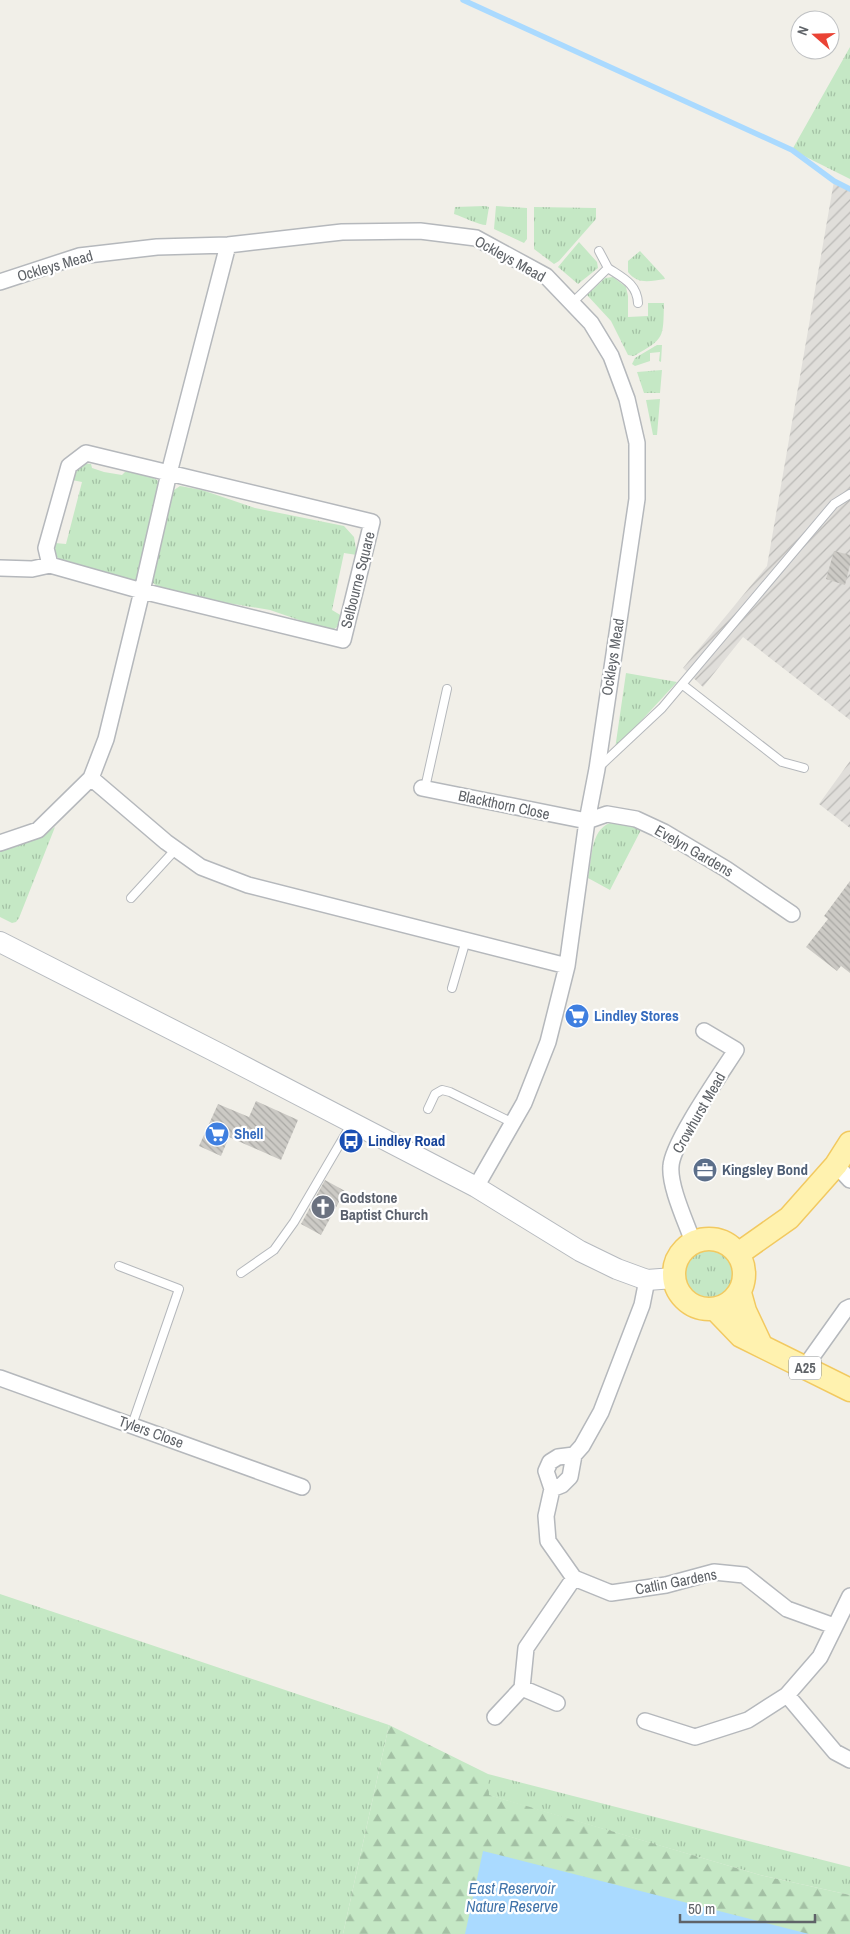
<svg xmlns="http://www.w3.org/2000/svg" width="850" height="1934" viewBox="0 0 850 1934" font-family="'Archivo Narrow',sans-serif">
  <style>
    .industrial { fill: url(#industrial-furrows) }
    .grass { fill: url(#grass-tufts) }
    .forest { fill: url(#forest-firs) }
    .water { fill: #aadaff }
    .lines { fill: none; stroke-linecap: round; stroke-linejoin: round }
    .stream { stroke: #aadaff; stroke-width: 5.5 }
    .building { fill: url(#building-back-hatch) }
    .service-casing { stroke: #b5b8bc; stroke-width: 10 }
    .minor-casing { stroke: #b5b8bc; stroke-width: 18 }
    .secondary-casing { stroke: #b6babf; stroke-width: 22 }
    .primary-casing { stroke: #f2c960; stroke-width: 25 }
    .service { stroke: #fff; stroke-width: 8 }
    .minor { stroke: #fff; stroke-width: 15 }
    .secondary { stroke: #fff; stroke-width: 20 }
    .primary { stroke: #fff2af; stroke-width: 22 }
    .labels { text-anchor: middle; stroke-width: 4.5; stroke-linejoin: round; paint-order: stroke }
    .shield { fill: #fff; stroke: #8f9295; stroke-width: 1 }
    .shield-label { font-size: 14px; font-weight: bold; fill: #5f6368 }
    .street-label { font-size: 15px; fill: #5f6368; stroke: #fff }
    .shop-label { font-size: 15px; font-weight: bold; fill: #366cbe; stroke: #fff; text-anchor: start }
    .transit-label { font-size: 15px; font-weight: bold; fill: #164399; stroke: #fff; text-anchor: start }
    .service-label { font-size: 15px; font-weight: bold; fill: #4e5e75; stroke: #fff; text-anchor: start }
    .worship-label { font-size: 15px; font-weight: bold; fill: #5b616d; stroke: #fff; text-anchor: start }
    .water-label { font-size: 16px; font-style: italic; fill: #4174aa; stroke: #fff }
  </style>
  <defs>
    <pattern id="industrial-furrows" width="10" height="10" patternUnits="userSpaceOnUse" patternTransform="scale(1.25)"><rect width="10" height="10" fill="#e0deda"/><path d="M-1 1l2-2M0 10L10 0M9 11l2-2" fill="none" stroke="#b9b8b5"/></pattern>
    <pattern id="grass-tufts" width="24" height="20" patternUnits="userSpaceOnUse" patternTransform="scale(1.25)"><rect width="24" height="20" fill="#c5e8c5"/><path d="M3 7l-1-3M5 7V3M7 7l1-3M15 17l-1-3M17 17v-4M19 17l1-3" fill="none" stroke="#a3c0a4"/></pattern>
    <pattern id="forest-firs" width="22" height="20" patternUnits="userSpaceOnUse" patternTransform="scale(1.25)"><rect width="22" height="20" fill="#c5e8c5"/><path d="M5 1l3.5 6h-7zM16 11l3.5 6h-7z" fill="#a3c0a4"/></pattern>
    <pattern id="building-back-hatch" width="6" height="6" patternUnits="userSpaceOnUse" patternTransform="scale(1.25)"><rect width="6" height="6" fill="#cccac5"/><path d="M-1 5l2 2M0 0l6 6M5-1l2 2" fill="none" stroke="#a9a8a4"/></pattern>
  </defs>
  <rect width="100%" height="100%" fill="#f1efe8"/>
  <!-- industrial -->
  <path class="industrial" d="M 834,181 L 850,188 L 850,720 L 743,637 L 703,687 L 683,668 L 767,566 Z
    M 850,761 L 850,828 L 819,804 Z"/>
  <!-- grass -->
  <path class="grass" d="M 850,47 L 850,179 L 792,150 Z
    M 485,206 L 489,207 L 486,225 C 479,225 463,217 454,214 L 455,207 Z
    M 496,206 L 527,208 L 527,239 L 524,243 L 494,229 Z
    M 534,207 L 596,208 L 596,219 L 559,261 L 554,264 L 534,249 Z
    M 579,242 L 597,262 L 598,268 L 578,284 L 558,267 Z
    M 640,251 L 664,277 L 665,279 C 650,281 638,285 628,272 L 628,261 Z
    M 613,277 L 626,287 L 628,296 L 628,317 L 648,316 L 648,303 L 664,303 C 663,339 665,338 634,356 L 628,355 L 611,321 L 587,295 L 605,278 Z
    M 657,345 L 662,345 L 661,362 L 659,361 L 660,352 L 650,353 L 650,361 L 635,366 L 632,364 L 635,358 Z
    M 662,370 L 660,393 L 644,393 L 637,372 Z
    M 660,399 L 657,435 L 653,435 L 646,400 Z
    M 82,463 L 91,464 L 92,468 L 104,472 L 122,475 L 125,472 C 141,472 148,473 161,483 L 137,579 L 132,581 L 99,575 L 96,570 C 86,567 73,561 63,565 C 57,558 53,552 55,543 L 66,544 L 82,482 L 72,480 L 73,473 Z
    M 180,486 L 202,490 L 255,508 L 344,526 L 354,537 L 357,555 L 344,553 L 332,610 L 342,616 L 337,627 L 331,631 L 270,610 L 204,599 L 157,586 L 153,583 L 152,577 L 171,492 Z
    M 626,673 L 677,682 L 615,749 Z
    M 610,823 L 642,828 L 610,890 L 588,878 C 592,860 590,830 610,823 Z
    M 55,827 L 19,918 L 16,922 L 12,923 L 0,917 L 0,851 L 38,838 Z
    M685 1274a25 25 0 1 1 50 0a25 25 0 1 1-50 0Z
    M 0,1594 L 389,1725 L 343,1934 L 0,1934 Z
    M 488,1774 L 850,1867 L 850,1895 L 760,1875 L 488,1795 Z"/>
  <!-- forest -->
  <path class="forest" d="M 389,1725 L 488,1774 L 489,1795 L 760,1875 L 850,1895 L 850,1934 L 343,1934 Z"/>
  <!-- water -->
  <path class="water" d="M 483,1851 L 809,1934 L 465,1934 Z"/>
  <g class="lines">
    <!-- stream -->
    <path class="stream" d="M 463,0 L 792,150 L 834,181 L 850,189"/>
  </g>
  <!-- building -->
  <path class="building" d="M 834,551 L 850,555 L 850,565 L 845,585 L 826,579 Z
    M 850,881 L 850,973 L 841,966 L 837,971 L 806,947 L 828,919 L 824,916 Z
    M 256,1101 L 298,1120 L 281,1160 L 229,1137 L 221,1156 L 199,1146 L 218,1104 L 249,1117 Z
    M 325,1180 L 345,1191 L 321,1235 L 301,1224 Z"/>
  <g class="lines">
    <defs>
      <path id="service" d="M 599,251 L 608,268
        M 572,303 L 608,268 C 623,278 637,284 638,303
        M 683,685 L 782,762 L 804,768
        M 598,768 L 662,708 L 834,504 L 850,494
        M 425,788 L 447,689
        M 131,898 L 176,849
        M 452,988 L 466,940
        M 428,1109 L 435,1094 L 442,1090 L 450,1092 L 513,1123
        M 119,1266 L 179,1289 L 132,1425
        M 241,1273 L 274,1250 L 294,1222 L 352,1123"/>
      <path id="minor" d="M 0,282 L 79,256 L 157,247 L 228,245 L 342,232 L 420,231 L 476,238 L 546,276 L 591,323 L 611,356 L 627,399 L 637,443 L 637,499 L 597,769 L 587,821 L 567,966
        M 86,453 L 372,522 L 343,640 L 142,591 L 50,565 L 46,548 L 69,466 Z
        M 0,568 L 32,569 L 50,565
        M 91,778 L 166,842 L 201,867 L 248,885 L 567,966 L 548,1042 L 524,1103 L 476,1187
        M 422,788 L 587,821 L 607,814 L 636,819 L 664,832 L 726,869 L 792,914
        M 0,843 L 38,830 L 91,778 L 106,739 L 142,591 L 169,473 L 228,245
        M 836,1165 L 850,1180
        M 693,1242 C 686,1222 669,1186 671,1166 C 672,1143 722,1072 736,1050 L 704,1031
        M 804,1368 L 846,1309 L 850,1307
        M 0,1378 L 302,1487
        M 574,1455 L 558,1457 L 550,1462 L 546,1471 L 552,1489 L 546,1516 L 548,1541 L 574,1578 L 611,1593 L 666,1585 L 714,1572 L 744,1575 L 787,1609 L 834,1626
        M 552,1489 L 562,1485 L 570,1477 L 574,1455 L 582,1446 L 601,1412 L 642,1305 L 647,1280
        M 787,1695 L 835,1752 L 850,1760
        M 557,1703 L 522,1688 L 526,1648 L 574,1578
        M 495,1717 L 522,1688
        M 645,1721 L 695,1737 L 748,1720 L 787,1695 L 820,1657 L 850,1596"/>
      <path id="secondary" d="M 0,942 L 220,1054 L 476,1187 L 580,1251 L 617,1269 L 647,1280 L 674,1278"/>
      <path id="primary" d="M674 1274a35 35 0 1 1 70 0a35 35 0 1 1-70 0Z
        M 738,1254 L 789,1218 L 836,1165 L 850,1143
        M 740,1293 L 745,1311 L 761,1345
        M 715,1309 L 741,1336 L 850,1390"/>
    </defs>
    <!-- service casing -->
    <use href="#service" class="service-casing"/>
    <!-- minor casing -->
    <use href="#minor" class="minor-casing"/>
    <!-- secondary casing -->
    <use href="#secondary" class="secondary-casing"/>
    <!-- primary casing -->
    <use href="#primary" class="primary-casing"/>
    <!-- service -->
    <use href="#service" class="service"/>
    <!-- minor -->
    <use href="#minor" class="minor"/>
    <!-- secondary -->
    <use href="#secondary" class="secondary"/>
    <!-- primary -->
    <use href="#primary" class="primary"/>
  </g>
  <!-- icons -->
  <defs>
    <symbol id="supermarket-disc" viewBox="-11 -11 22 22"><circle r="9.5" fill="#3f7fe0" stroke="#fff"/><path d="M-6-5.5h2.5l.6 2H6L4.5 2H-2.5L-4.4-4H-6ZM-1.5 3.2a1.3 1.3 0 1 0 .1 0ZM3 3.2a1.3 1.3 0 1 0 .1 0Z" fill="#fff"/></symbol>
    <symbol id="bus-disc" viewBox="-11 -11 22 22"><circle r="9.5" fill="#1a4fb4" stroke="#fff"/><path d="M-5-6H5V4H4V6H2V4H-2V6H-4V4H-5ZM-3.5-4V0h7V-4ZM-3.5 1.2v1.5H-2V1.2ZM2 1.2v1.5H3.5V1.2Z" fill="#fff"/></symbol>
    <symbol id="office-disc" viewBox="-11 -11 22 22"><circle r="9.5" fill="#5c6f8a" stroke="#fff"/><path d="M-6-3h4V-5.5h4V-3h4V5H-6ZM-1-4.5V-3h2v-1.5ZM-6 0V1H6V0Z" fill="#fff"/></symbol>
    <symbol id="church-disc" viewBox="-11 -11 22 22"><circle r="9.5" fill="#6b7280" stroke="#fff"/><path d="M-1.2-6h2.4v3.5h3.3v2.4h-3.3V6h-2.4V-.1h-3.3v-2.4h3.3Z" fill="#fff"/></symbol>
  </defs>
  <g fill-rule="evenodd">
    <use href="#supermarket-disc" x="563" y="1002" width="28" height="28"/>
    <use href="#supermarket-disc" x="203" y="1120" width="28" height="28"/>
    <use href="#bus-disc" x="337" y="1127" width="28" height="28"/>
    <use href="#office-disc" x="691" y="1156" width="28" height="28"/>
    <use href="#church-disc" x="309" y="1193" width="28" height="28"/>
  </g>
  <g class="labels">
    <!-- shield labels -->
    <rect class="shield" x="789" y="1356.5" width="32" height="23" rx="4"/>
    <g class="shield-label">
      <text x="805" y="1373">A25</text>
    </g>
    <!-- street labels -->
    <g class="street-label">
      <text transform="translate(510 259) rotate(29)" y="5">Ockleys Mead</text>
      <text transform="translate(55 266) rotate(-16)" y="5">Ockleys Mead</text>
      <text transform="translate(358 580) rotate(-76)" y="5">Selbourne Square</text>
      <text transform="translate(613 657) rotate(-81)" y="5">Ockleys Mead</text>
      <text transform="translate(504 805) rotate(12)" y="5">Blackthorn Close</text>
      <text transform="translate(694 851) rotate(30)" y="5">Evelyn Gardens</text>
      <text transform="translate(699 1113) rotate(-60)" y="5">Crowhurst Mead</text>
      <text transform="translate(151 1432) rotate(20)" y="5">Tylers Close</text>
      <text transform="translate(676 1582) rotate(-11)" y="5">Catlin Gardens</text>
    </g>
    <!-- shop labels -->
    <g class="shop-label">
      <text x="594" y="1021">Lindley Stores</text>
      <text x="234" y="1139">Shell</text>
    </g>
    <!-- transit labels -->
    <g class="transit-label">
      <text x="368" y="1146">Lindley Road</text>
    </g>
    <!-- service labels -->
    <g class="service-label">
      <text x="722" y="1175">Kingsley Bond</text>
    </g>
    <!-- worship labels -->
    <g class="worship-label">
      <text x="340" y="1203">Godstone<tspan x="340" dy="17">Baptist Church</tspan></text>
    </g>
    <!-- water labels -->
    <g class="water-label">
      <text x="512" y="1894">East Reservoir<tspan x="512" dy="18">Nature Reserve</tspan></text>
    </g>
  </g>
  <!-- north arrow -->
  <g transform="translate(815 35) rotate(290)"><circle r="24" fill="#ffffff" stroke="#bfc1c3"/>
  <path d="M0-4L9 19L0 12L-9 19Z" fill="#ea4335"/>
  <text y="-8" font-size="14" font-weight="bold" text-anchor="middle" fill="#5f6368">N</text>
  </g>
  <!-- scale -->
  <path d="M680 1914v8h135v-8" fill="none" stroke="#5f6368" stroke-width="2.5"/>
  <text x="688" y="1914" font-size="15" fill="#5f6368" stroke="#ffffff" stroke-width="4" paint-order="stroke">50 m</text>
</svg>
